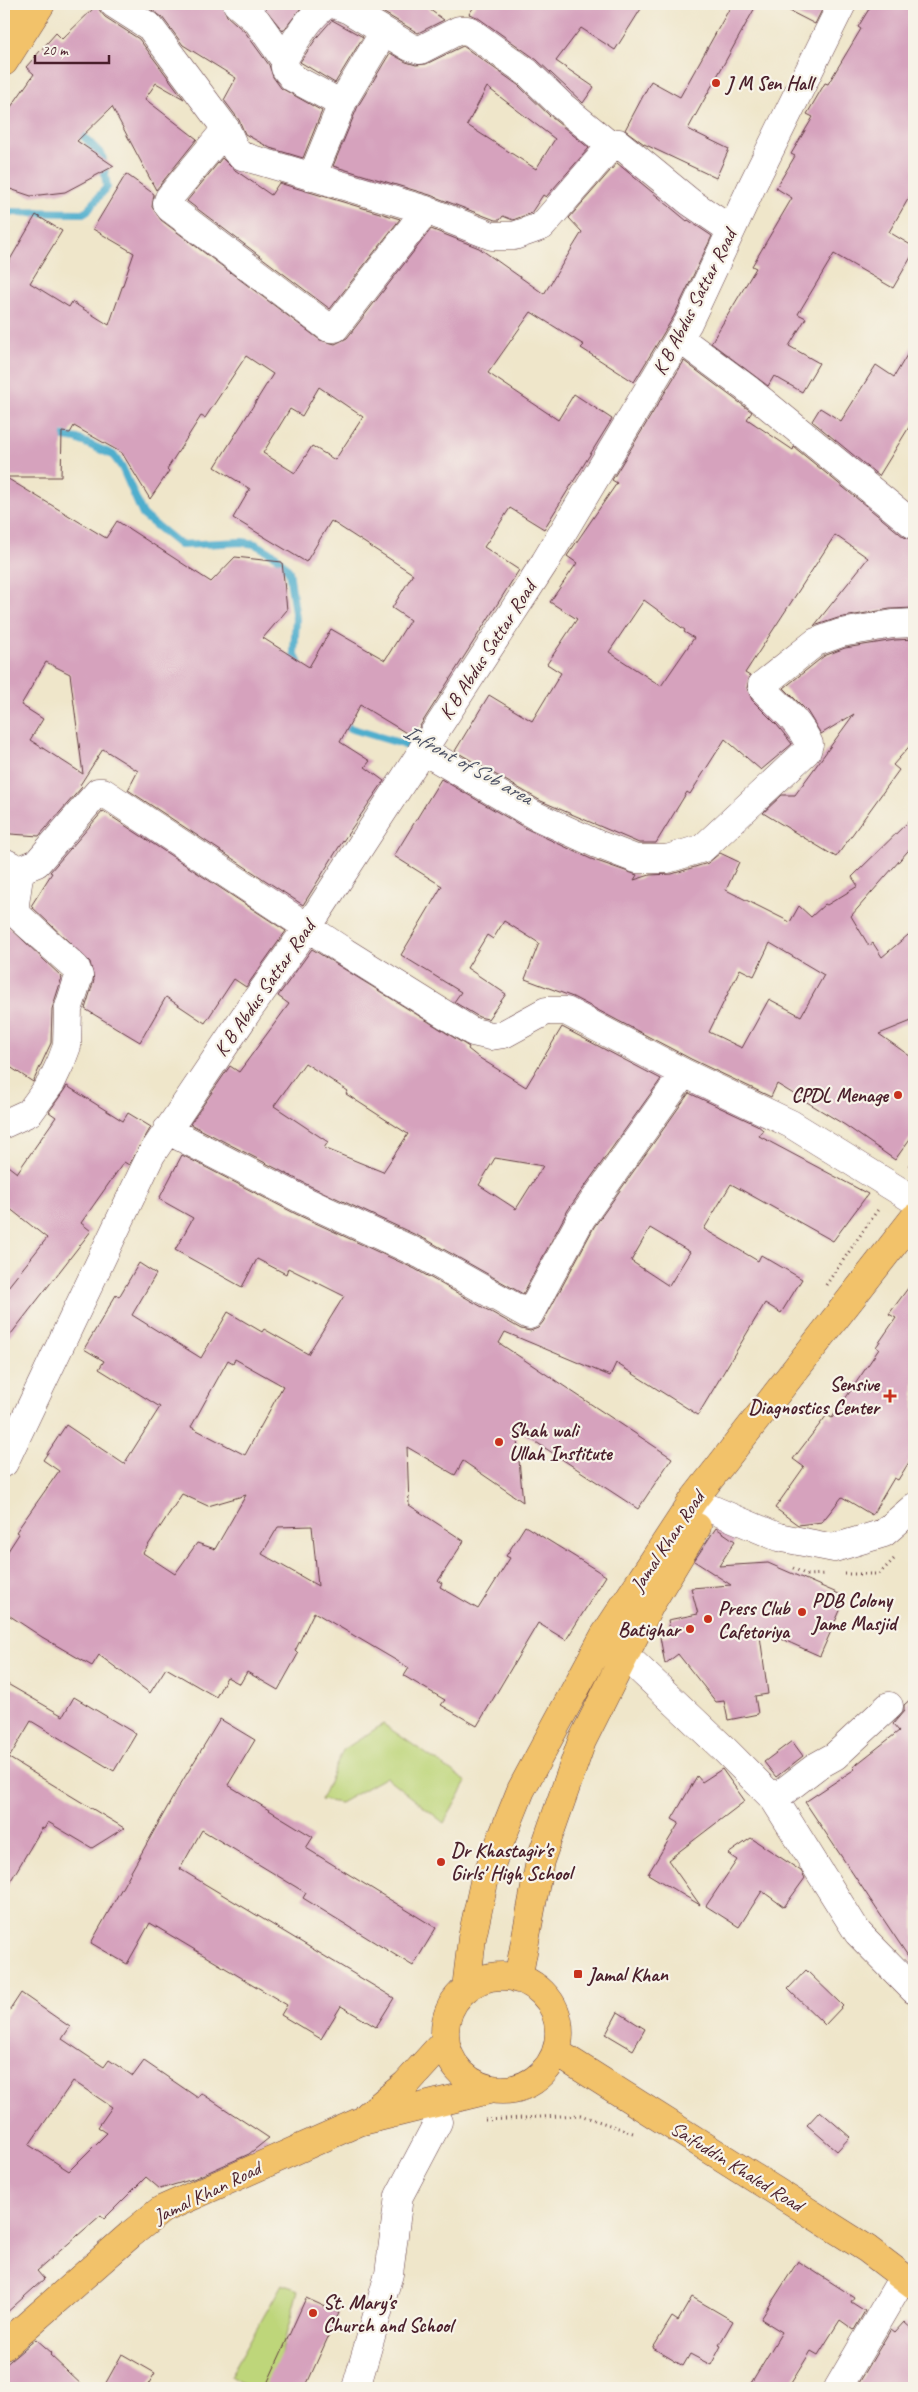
<svg xmlns="http://www.w3.org/2000/svg" width="918" height="2392" viewBox="0 0 918 2392" font-family="Caveat,sans-serif">
  <style>
    .green { fill: #bed67a; stroke: #847a52 }
    .lines { fill: none; stroke-linecap: round; stroke-linejoin: round }
    .stream { stroke: #4faecd; stroke-width: 8 }
    .building { fill: #d6a2bd; fill-rule: evenodd }
    .minor-casing { stroke: #633d43; stroke-width: 29 }
    .major-casing { stroke: #633d43; stroke-width: 29 }
    .path { stroke: #633d43; stroke-width: 3; stroke-dasharray: 1 4; stroke-linecap: butt }
    .minor { stroke: #fff; stroke-width: 28 }
    .major { stroke: #f2c26a; stroke-width: 28 }
    .poi-dot { fill: #c8321e; stroke: #f7f3e8; stroke-width: 2 }
    .labels { text-anchor: middle; stroke-width: 4.5; stroke-linejoin: round; paint-order: stroke }
    .poi-label { font-size: 20px; font-weight: bold; fill: #4a1f2b; stroke: #f7f3e8; text-anchor: start }
    .street-label { font-size: 20px; fill: #4a1f2b; stroke: #f7f3e8 }
    .water-label { font-size: 21px; font-style: italic; fill: #4c5164; stroke: #f7f3e8 }
  </style>
  <rect width="100%" height="100%" fill="#f7f3e8"/>
  <filter id="ink" filterUnits="userSpaceOnUse"><feTurbulence type="fractalNoise" baseFrequency=".02" numOctaves="2"/><feDisplacementMap in="SourceGraphic" scale="10" xChannelSelector="R" yChannelSelector="G"/><feConvolveMatrix kernelMatrix="1 2 1 2 8 2 1 2 1" color-interpolation-filters="sRGB"/></filter>
  <filter id="wash" filterUnits="userSpaceOnUse"><feTurbulence type="fractalNoise" baseFrequency=".0096" numOctaves="4" result="noise"/><feDisplacementMap in="SourceGraphic" scale="20" xChannelSelector="R" yChannelSelector="G"/><feGaussianBlur stdDeviation="1.12" result="paint"/><feColorMatrix in="noise" values="0 0 0 0 0 0 0 0 0 0 0 0 0 0 0 0 0 1.4 0 .05"/><feComposite in="paint" operator="in"/></filter>
  <g filter="url(#wash)">
    <rect width="100%" height="100%" fill="#efe6ca"/>
    <!-- green -->
    <path class="green" d="M 383,1724 L 467,1782 L 444,1823 L 386,1777 L 340,1803 L 321,1800 L 343,1750 Z
      M 282,2284 L 298,2290 L 272,2388 L 249,2388 L 230,2376 Z"/>
    <g class="lines">
      <!-- stream -->
      <path class="stream" d="M 4,212 L 85,213 L 107,187 L 102,155 L 76,129
        M 53,435 L 77,439 L 113,455 L 122,467 L 143,515 L 180,545 L 242,542 L 255,544 L 275,555 L 289,571 L 296,619 L 294,652 L 300,667
        M 339,725 L 403,744 L 417,753"/>
    </g>
    <g id="blocks">
      <!-- building -->
      <path class="building" d="M 98,4 L 100,11 L 105,17 L 139,39 L 184,99 L 156,83 L 145,99 L 197,139 L 156,190 L 112,107 L 77,141 L 114,166 L 65,192 L 31,196 L 4,187 L 4,117 L 34,74 L 26,67 L 56,33 L 62,39 Z
        M 143,4 L 222,4 L 227,16 L 245,32 L 269,65 L 273,77 L 281,88 L 322,111 L 303,158 L 270,148 L 245,134 L 239,120 L 224,100 L 236,78 L 183,45 L 162,17 Z
        M 261,4 L 304,4 L 283,31 Z
        M 369,4 L 422,4 L 444,20 L 418,33 Z
        M 476,4 L 644,4 L 615,50 L 581,28 L 556,61 L 594,87 L 583,103 L 537,60 L 477,17 L 469,14 Z
        M 732,4 L 757,4 L 688,129 L 729,149 L 716,178 L 644,144 L 625,130 L 651,81 L 680,97 Z
        M 776,4 L 825,4 L 815,24 Z
        M 872,4 L 914,4 L 914,189 L 889,232 L 914,247 L 914,252 L 893,288 L 834,254 L 798,314 L 806,318 L 789,346 L 819,363 L 802,392 L 774,376 L 768,386 L 711,343 L 756,268 L 752,266 L 792,198 L 776,188 L 795,156 L 791,154 L 813,117 L 807,114 L 825,83 L 828,84 L 861,29 L 858,27 Z
        M 332,20 L 363,37 L 335,83 L 300,62 L 318,36 Z
        M 463,46 L 518,85 L 551,117 L 589,148 L 546,197 L 543,195 L 531,213 L 513,220 L 503,216 L 500,220 L 495,220 L 430,195 L 333,166 L 358,106 L 390,53 L 406,62 L 416,65 L 426,64 ZM 487,87 L 555,139 L 536,169 L 467,125 Z
        M 222,158 L 232,168 L 271,195 L 279,183 L 400,219 L 330,309 L 187,201 Z
        M 617,163 L 687,221 L 688,220 L 712,236 L 674,316 L 634,382 L 581,348 L 584,345 L 531,312 L 488,373 L 558,420 L 574,394 L 612,419 L 544,529 L 510,508 L 484,547 L 519,570 L 413,737 L 360,705 L 340,742 L 370,761 L 365,767 L 384,781 L 339,847 L 303,905 L 128,790 L 138,771 L 103,749 L 80,785 L 82,787 L 39,836 L 11,834 L 4,830 L 4,270 L 36,215 L 62,231 L 30,283 L 69,307 L 72,302 L 109,325 L 134,253 L 93,229 L 126,174 L 154,194 L 152,207 L 161,220 L 320,340 L 335,344 L 347,338 L 431,229 L 479,248 L 544,294 L 582,232 L 569,218 ZM 246,356 L 273,374 L 215,467 L 250,489 L 233,518 L 306,562 L 331,521 L 413,574 L 392,608 L 410,620 L 385,660 L 331,629 L 309,667 L 263,638 L 287,610 L 282,562 L 235,557 L 211,582 L 117,521 L 106,538 L 5,477 L 61,477 L 62,432 L 70,433 L 74,426 L 122,453 L 150,499 L 169,471 L 167,469 L 201,416 L 205,418 ZM 319,387 L 363,417 L 335,460 L 312,446 L 295,473 L 263,453 L 290,409 L 302,416 ZM 46,662 L 70,674 L 83,774 L 30,740 L 43,719 L 21,705 Z
        M 914,343 L 914,419 L 879,476 L 812,421 L 820,408 L 841,421 L 876,365 L 894,377 Z
        M 684,361 L 752,412 L 747,419 L 793,450 L 794,447 L 904,537 L 914,540 L 914,608 L 890,609 L 838,618 L 814,626 L 868,558 L 835,535 L 745,673 L 750,676 L 747,688 L 752,700 L 777,725 L 792,744 L 761,770 L 725,739 L 690,794 L 687,792 L 656,843 L 639,843 L 541,801 L 455,751 L 489,695 L 532,721 L 561,673 L 547,664 L 577,619 L 550,602 L 577,563 L 567,556 L 617,483 L 612,480 ZM 644,600 L 685,630 L 684,632 L 694,638 L 661,686 L 609,652 Z
        M 914,639 L 914,741 L 893,765 L 899,770 L 836,857 L 763,813 L 782,795 L 795,795 L 854,714 L 821,734 L 807,711 L 784,688 L 824,656 L 845,648 L 895,640 Z
        M 441,779 L 527,829 L 591,859 L 637,875 L 634,880 L 650,875 L 672,874 L 708,863 L 720,853 L 739,862 L 726,890 L 790,922 L 799,906 L 811,917 L 825,904 L 827,905 L 858,886 L 852,877 L 914,816 L 914,844 L 851,916 L 869,946 L 873,943 L 882,957 L 914,930 L 914,1020 L 879,1034 L 914,1059 L 914,1133 L 895,1160 L 845,1125 L 777,1084 L 771,1097 L 691,1059 L 573,997 L 525,979 L 539,943 L 504,921 L 493,939 L 487,935 L 467,968 L 506,994 L 488,1019 L 479,1017 L 454,1002 L 461,992 L 401,955 L 442,886 L 394,856 ZM 770,943 L 824,975 L 801,1016 L 769,999 L 742,1048 L 709,1032 L 740,969 L 754,976 Z
        M 103,811 L 286,931 L 246,987 L 234,979 L 205,1023 L 166,997 L 140,1042 L 85,1009 L 94,980 L 90,962 L 31,906 L 52,873 L 50,872 Z
        M 4,922 L 62,977 L 52,1009 L 51,1043 L 33,1082 L 4,1063 Z
        M 312,949 L 469,1047 L 468,1049 L 478,1057 L 526,1087 L 562,1027 L 661,1079 L 568,1210 L 523,1294 L 429,1241 L 310,1186 L 190,1124 L 230,1066 L 239,1072 L 289,1004 L 278,996 ZM 305,1063 L 348,1091 L 346,1094 L 408,1134 L 383,1172 L 324,1148 L 328,1142 L 274,1106 ZM 495,1158 L 543,1166 L 516,1209 L 479,1185 Z
        M 67,1086 L 123,1121 L 128,1113 L 151,1127 L 129,1165 L 124,1162 L 81,1223 L 91,1231 L 4,1343 L 4,1292 L 47,1238 L 4,1204 L 4,1163 L 17,1173 L 56,1117 L 49,1112 Z
        M 689,1093 L 757,1125 L 763,1130 L 759,1136 L 868,1194 L 833,1241 L 731,1184 L 704,1229 L 758,1261 L 761,1255 L 802,1279 L 781,1313 L 765,1303 L 698,1415 L 616,1363 L 610,1376 L 505,1332 L 499,1343 L 672,1458 L 638,1509 L 516,1429 L 523,1502 L 463,1461 L 455,1475 L 407,1447 L 409,1505 L 464,1541 L 438,1581 L 442,1583 L 440,1587 L 478,1609 L 510,1558 L 506,1556 L 525,1526 L 606,1576 L 566,1640 L 538,1623 L 477,1726 L 441,1705 L 445,1700 L 404,1676 L 409,1668 L 314,1612 L 295,1651 L 298,1654 L 278,1690 L 247,1672 L 240,1684 L 227,1677 L 216,1697 L 166,1668 L 150,1693 L 99,1655 L 92,1666 L 42,1637 L 4,1612 L 4,1557 L 19,1534 L 16,1532 L 59,1471 L 43,1460 L 66,1425 L 124,1464 L 160,1407 L 99,1369 L 104,1361 L 84,1349 L 116,1295 L 119,1297 L 139,1263 L 156,1274 L 132,1315 L 201,1358 L 228,1312 L 262,1332 L 264,1329 L 308,1354 L 344,1296 L 288,1268 L 286,1274 L 257,1259 L 242,1287 L 175,1250 L 193,1218 L 159,1199 L 182,1155 L 296,1214 L 415,1269 L 521,1329 L 530,1331 L 538,1328 L 543,1322 L 594,1227 ZM 650,1228 L 690,1252 L 669,1286 L 631,1261 ZM 235,1359 L 283,1386 L 245,1455 L 191,1427 L 228,1360 L 233,1363 ZM 182,1494 L 208,1506 L 246,1495 L 215,1549 L 197,1543 L 175,1574 L 143,1553 ZM 312,1526 L 318,1586 L 262,1554 L 278,1527 Z
        M 914,1280 L 914,1454 L 898,1480 L 894,1478 L 872,1515 L 842,1497 L 822,1522 L 798,1525 L 775,1508 L 804,1467 L 793,1459 L 827,1415 L 832,1418 L 879,1349 L 876,1347 L 896,1318 L 889,1314 Z
        M 716,1528 L 735,1541 L 719,1566 L 768,1563 L 846,1597 L 820,1656 L 759,1629 L 768,1694 L 755,1696 L 758,1714 L 728,1720 L 724,1701 L 716,1702 L 678,1654 L 665,1664 L 660,1637 L 671,1635 L 668,1620 L 698,1614 L 691,1588 L 731,1585 L 694,1561 Z
        M 4,1682 L 63,1716 L 74,1697 L 136,1734 L 114,1771 L 31,1721 L 9,1758 L 124,1828 L 92,1848 L 48,1822 L 44,1829 L 42,1828 L 4,1892 Z
        M 914,1696 L 914,1965 L 805,1802 L 855,1769 L 853,1767 L 899,1731 L 893,1724 L 904,1711 L 904,1705 Z
        M 220,1719 L 255,1740 L 228,1785 L 313,1837 L 306,1848 L 436,1928 L 413,1966 L 303,1898 L 306,1893 L 202,1830 L 180,1869 L 394,1998 L 376,2027 L 341,2006 L 321,2039 L 281,2015 L 287,2005 L 150,1923 L 127,1964 L 91,1943 L 177,1790 Z
        M 792,1741 L 803,1756 L 776,1777 L 764,1762 Z
        M 722,1769 L 745,1801 L 668,1860 L 700,1905 L 648,1874 L 679,1823 L 672,1819 L 697,1776 L 702,1782 Z
        M 751,1838 L 801,1871 L 805,1878 L 784,1907 L 762,1891 L 739,1927 L 706,1906 L 737,1860 L 728,1854 Z
        M 806,1970 L 843,2006 L 825,2025 L 788,1989 Z
        M 21,1993 L 70,2027 L 62,2039 L 104,2067 L 109,2060 L 133,2076 L 144,2061 L 198,2098 L 201,2093 L 269,2138 L 249,2154 L 193,2179 L 160,2189 L 146,2177 L 104,2219 L 101,2215 L 37,2271 L 44,2279 L 4,2315 L 4,2019 ZM 73,2081 L 112,2107 L 98,2127 L 107,2133 L 69,2171 L 29,2145 Z
        M 618,2012 L 645,2029 L 633,2050 L 606,2034 Z
        M 820,2111 L 850,2137 L 837,2151 L 807,2125 Z
        M 798,2261 L 854,2297 L 851,2302 L 865,2311 L 854,2330 L 840,2320 L 818,2355 L 811,2351 L 788,2388 L 748,2388 L 782,2332 L 761,2319 Z
        M 692,2297 L 733,2321 L 719,2345 L 721,2346 L 711,2365 L 690,2354 L 683,2366 L 653,2348 L 672,2317 L 678,2321 Z
        M 306,2298 L 339,2313 L 305,2388 L 265,2388 Z
        M 904,2322 L 914,2331 L 914,2388 L 856,2388 L 891,2329 L 895,2332 Z
        M 36,2339 L 52,2353 L 50,2355 L 85,2388 L 4,2388 L 4,2366 Z
        M 122,2354 L 155,2373 L 146,2388 L 103,2388 Z"/>
    </g>
  </g>
  <g filter="url(#ink)">
    <use href="#blocks" fill-opacity="0" stroke="#633d43" stroke-width="1"/>
    <g class="lines">
      <defs>
        <path id="minor" d="M 114,4 L 150,27 L 226,129 L 236,151 L 242,156 L 426,210 L 492,236 L 514,236 L 542,226 L 611,146 L 618,143 L 690,202 L 731,230
          M 237,4 L 257,21 L 284,59 L 285,68 L 293,78 L 342,104
          M 334,4 L 349,10 L 410,47 L 420,50 L 459,30 L 468,30 L 528,73 L 562,106 L 611,146
          M 284,59 C 292,46 316,4 332,4
          M 226,129 L 169,198 L 167,204 L 170,208 L 329,328 L 335,328 L 426,210
          M 312,177 L 344,99 L 384,32
          M 679,338 L 749,390 L 914,525
          M 422,750 L 534,815 L 597,844 L 636,859 L 667,859 L 703,848 L 807,751 L 809,744 C 799,721 780,706 763,689 L 762,685 L 816,642 L 841,633 L 893,624 L 914,623
          M 4,862 L 20,870 L 37,863 L 98,792 L 103,792 L 345,952 L 473,1032 L 491,1036 L 504,1034 L 546,1011 L 566,1011 L 684,1073 L 791,1124 L 914,1200
          M 4,1124 L 30,1112 L 51,1083 L 61,1062 L 67,1046 L 68,1010 L 79,976 L 76,968 L 16,914 L 15,904 L 20,870
          M 167,1130 L 303,1200 L 422,1255 L 529,1315 L 581,1219 L 684,1073
          M 4,1463 L 151,1155 L 250,1008 L 308,927 L 545,562 L 688,323 L 753,184 L 842,4
          M 709,1508 L 778,1537 L 834,1548 L 884,1533 L 914,1507
          M 609,1640 L 725,1750 L 774,1799 L 858,1933 L 914,1990
          M 774,1799 L 817,1766 L 835,1756 L 889,1706
          M 356,2388 L 389,2274 L 399,2196 L 438,2122
          M 838,2388 L 903,2277"/>
        <path id="major" d="M 4,18 L 13,4
          M 4,62 L 41,4
          M445 2033a57 57 0 1 1 114 0a57 57 0 1 1-114 0Z
          M 518,1979 L 540,1861 L 582,1741 L 650,1605 L 697,1527
          M 466,1989 L 472,1938 L 484,1882 L 521,1790 L 604,1636 L 694,1499 L 914,1218
          M 556,2052 L 867,2249 L 914,2285
          M 368,2115 L 406,2084 L 445,2041
          M 4,2346 L 130,2235 L 161,2210 L 359,2122 L 493,2089"/>
      </defs>
      <!-- minor casing -->
      <use href="#minor" class="minor-casing"/>
      <!-- major casing -->
      <use href="#major" class="major-casing"/>
      <!-- path -->
      <path class="path" d="M 909,1166 L 914,1159
        M 826,1285 L 879,1208
        M 793,1568 L 807,1575 L 825,1574
        M 844,1574 L 879,1574 L 896,1557
        M 435,2017 L 441,1997
        M 485,2120 L 580,2115 L 633,2133"/>
      <!-- minor -->
      <use href="#minor" class="minor"/>
      <!-- major -->
      <use href="#major" class="major"/>
    </g>
  </g>
  <!-- markers -->
  <g class="poi-dot">
    <circle cx="716" cy="83" r="5"/>
    <circle cx="898" cy="1095" r="5"/>
    <path d="M887.5 1388.5h5v5h5v5h-5v5h-5v-5h-5v-5h5z"/>
    <circle cx="499" cy="1442" r="5"/>
    <circle cx="802" cy="1612" r="5"/>
    <circle cx="708" cy="1619" r="5"/>
    <circle cx="690" cy="1629" r="5"/>
    <circle cx="441" cy="1862" r="5"/>
    <rect x="573" y="1969" width="10" height="10" rx="2.5"/>
    <circle cx="313" cy="2313" r="5"/>
  </g>
  <g class="labels">
    <!-- poi labels -->
    <g class="poi-label">
      <text x="726" y="90">J M Sen Hall</text>
      <text x="888" y="1102" text-anchor="end">CPDL Menage</text>
      <text x="879" y="1391" text-anchor="end">Sensive<tspan x="879" dy="23">Diagnostics Center</tspan></text>
      <text x="509" y="1437">Shah wali<tspan x="509" dy="23">Ullah Institute</tspan></text>
      <text x="812" y="1607">PDB Colony<tspan x="812" dy="23">Jame Masjid</tspan></text>
      <text x="718" y="1615">Press Club<tspan x="718" dy="23">Cafetoriya</tspan></text>
      <text x="680" y="1636" text-anchor="end">Batighar</text>
      <text x="451" y="1857">Dr Khastagir's<tspan x="451" dy="23">Girls' High School</tspan></text>
      <text x="588" y="1981">Jamal Khan</text>
      <text x="323" y="2309">St. Mary's<tspan x="323" dy="23">Church and School</tspan></text>
    </g>
    <!-- street labels -->
    <g class="street-label">
      <text transform="translate(694 302) rotate(-63)" y="7">K B Abdus Sattar Road</text>
      <text transform="translate(487 650) rotate(-57)" y="7">K B Abdus Sattar Road</text>
      <text transform="translate(264 988) rotate(-55)" y="7">K B Abdus Sattar Road</text>
      <text transform="translate(667 1541) rotate(-56)" y="7">Jamal Khan Road</text>
      <text transform="translate(737 2166) rotate(32)" y="7">Saifuddin Khaled Road</text>
      <text transform="translate(207 2192) rotate(-26)" y="7">Jamal Khan Road</text>
    </g>
    <!-- water labels -->
    <g class="water-label">
      <text transform="translate(468 764) rotate(29)" y="7">Infront of Sub area</text>
    </g>
  </g>
  <!-- margin -->
  <rect width="918" height="2392" fill="none" stroke="#f7f3e8" stroke-width="20"/>
  <!-- scale -->
  <path d="M35 55v8h74v-8" fill="none" stroke="#4a1f2b" stroke-width="2.5"/>
  <text x="42" y="55" font-size="15" fill="#4a1f2b" stroke="#f7f3e8" stroke-width="4" paint-order="stroke">20 m</text>
</svg>
